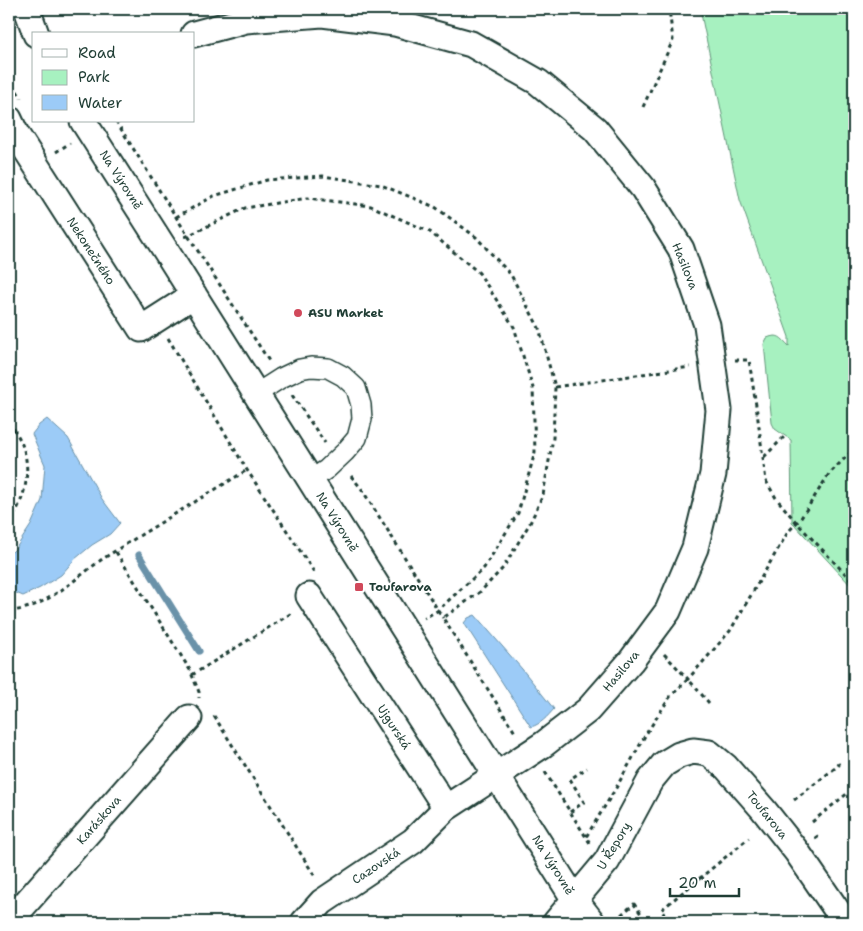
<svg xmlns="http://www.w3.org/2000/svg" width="863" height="931" viewBox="0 0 863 931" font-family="'Shantell Sans',sans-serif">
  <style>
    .green { fill: #a7f1c0; stroke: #63977a }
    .water { fill: #9ccbf7; stroke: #6a92a9 }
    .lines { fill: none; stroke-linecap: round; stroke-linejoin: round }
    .stream { stroke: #6a92a9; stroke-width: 7 }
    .pedestrian-casing { stroke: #1f3d34; stroke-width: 22 }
    .minor-casing { stroke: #1f3d34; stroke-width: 29 }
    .path { stroke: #1f3d34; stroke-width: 3; stroke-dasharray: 4 4; stroke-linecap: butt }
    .pedestrian { stroke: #fff; stroke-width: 19 }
    .minor { stroke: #fff; stroke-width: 25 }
    .poi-dot { fill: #d1495b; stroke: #fff; stroke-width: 2 }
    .labels { text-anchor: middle; stroke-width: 4; stroke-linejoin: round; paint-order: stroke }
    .street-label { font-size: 12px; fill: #1f3d34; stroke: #fff }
    .poi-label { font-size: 12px; font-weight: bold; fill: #1f3d34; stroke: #fff; text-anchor: start }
  </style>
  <rect width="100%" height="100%" fill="#fff"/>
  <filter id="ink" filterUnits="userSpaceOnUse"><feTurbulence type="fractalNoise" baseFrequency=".02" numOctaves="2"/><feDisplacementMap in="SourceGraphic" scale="10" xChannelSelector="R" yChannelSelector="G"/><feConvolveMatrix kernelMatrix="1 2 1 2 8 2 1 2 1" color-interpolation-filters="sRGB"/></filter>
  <g filter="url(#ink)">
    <!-- green -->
    <path class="green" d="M 700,9 L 854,9 L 854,589 L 792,522 L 791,440 L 775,429 L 772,423 L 764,344 L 767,338 C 779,333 781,338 789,346 L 789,337 L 740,200 Z"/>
    <!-- water -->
    <path class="water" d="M 47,419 L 68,438 L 102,499 L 120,523 L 110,534 L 92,545 L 75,559 L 61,575 L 40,588 L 23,596 L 9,590 L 9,555 L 16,548 L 31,525 L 42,500 L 45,465 L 32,434 L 39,425 Z
      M 475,615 L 522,669 L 554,709 C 547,717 541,724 531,727 L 464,623 L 468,618 Z"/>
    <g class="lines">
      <!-- stream -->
      <path class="stream" d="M 139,555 L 199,651
        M 9,671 L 9,676"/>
      <defs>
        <path id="pedestrian" d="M 256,394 L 281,378 L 300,369 L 311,367 L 328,368 L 343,376 L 356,388 L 361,405 L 362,419 L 357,438 L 345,452 L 327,469 L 311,480"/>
        <path id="minor" d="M 27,9 L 36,34
          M 194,34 L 246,20 L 322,14 L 395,23 L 471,44 L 538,82 L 595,129 L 643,188 L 681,249 L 707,325 L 719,410 L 713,474 L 695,548 L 668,611 L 631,661 L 588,710 L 544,744 L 446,808 L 309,596
          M 9,119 L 16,134 L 141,329 L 194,295
          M 83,121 L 166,251 L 575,900 L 592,922
          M 9,922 L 189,718
          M 304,922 L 322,902 L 413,841 L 446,808
          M 556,922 L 607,861 L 650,781 L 664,764 L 679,755 L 693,751 L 709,753 L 726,767 L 763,809 L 797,852 L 845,922"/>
      </defs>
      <!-- pedestrian casing -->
      <use href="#pedestrian" class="pedestrian-casing"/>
      <!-- minor casing -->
      <use href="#minor" class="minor-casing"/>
      <!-- path -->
      <path class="path" d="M 9,77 L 21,98
        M 643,107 L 673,40 L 669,9
        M 116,121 L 176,217 L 269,361
        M 56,152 L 70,143
        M 176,217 L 214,196 L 267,180 L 323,176 L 381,185 L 435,207 L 476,237 L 511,275 L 539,328 L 555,387 L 553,438 L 543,495 L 530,523 L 503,568 L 480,592 L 443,618 L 516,734
        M 185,237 L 245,208 L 308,198 L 371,206 L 430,232 L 479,273 L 514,327 L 533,388 L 535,452 L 518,513 L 484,568 L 437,611 L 424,618
        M 168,338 L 247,470 L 314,572
        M 735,360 L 749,360 L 757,412 L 766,481 L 776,498 L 796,522 L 854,583
        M 555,387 L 690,367
        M 292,395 L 325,443
        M 9,422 C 13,428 18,435 21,442 C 33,470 25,500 9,523
        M 764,457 L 785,436
        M 351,476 L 361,488 L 443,618
        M 116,552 L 190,670 L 199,692 L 199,698
        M 9,611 C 46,609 75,578 104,558 C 151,528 200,499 247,470
        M 664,654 L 688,679 L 730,631 L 788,532 L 801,518 L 829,474 L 854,449
        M 192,675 L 292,613
        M 214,716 L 316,878
        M 545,772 L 586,837
        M 794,800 L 839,765 L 838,763
        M 570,812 L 584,802 L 570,779 L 587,768
        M 812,822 L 854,788
        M 815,838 L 821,834
        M 590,843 L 586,837 L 616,788 L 646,734 L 670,697 L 688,679 L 709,703
        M 701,876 L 709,887
        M 615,920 L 634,904 L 647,922
        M 670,922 L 661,910 L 749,838"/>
      <!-- pedestrian -->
      <use href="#pedestrian" class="pedestrian"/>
      <!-- minor -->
      <use href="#minor" class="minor"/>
    </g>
  </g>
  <!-- markers -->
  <g class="poi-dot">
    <circle cx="298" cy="313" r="5"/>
    <rect x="354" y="582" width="10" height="10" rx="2.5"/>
  </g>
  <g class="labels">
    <!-- street labels -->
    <g class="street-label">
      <text transform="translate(121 180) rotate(57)" y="4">Na Výrovně</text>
      <text transform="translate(91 251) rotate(57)" y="4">Nekonečného</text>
      <text transform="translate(685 266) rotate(68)" y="4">Hasilova</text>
      <text transform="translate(337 522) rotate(58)" y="4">Na Výrovně</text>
      <text transform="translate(621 671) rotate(-50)" y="4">Hasilova</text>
      <text transform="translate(394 727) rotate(57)" y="4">Ujgurská</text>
      <text transform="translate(767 815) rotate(51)" y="4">Toufarova</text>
      <text transform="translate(99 820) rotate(-49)" y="4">Karáskova</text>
      <text transform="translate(614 846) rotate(-59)" y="4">U Řepory</text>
      <text transform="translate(553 865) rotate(58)" y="4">Na Výrovně</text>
      <text transform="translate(376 866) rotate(-34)" y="4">Cazovská</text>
    </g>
    <!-- poi labels -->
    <g class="poi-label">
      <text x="308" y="317">ASU Market</text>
      <text x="369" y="591">Toufarova</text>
    </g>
  </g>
  <!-- margin -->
  <rect width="863" height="931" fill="none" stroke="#fff" stroke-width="30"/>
  <rect x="15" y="15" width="833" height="901" fill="none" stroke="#1f3d34" stroke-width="2" filter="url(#ink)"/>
  <!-- legend -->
  <rect x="32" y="32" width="162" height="90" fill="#ffffff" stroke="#a5b1ae"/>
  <rect x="42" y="49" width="25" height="8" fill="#ffffff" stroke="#a5b1ae"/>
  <text x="78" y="58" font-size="15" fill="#1f3d34">Road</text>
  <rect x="42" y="70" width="25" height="15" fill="#a7f1c0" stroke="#a5b1ae"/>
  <text x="78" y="82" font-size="15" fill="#1f3d34">Park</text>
  <rect x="42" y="95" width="25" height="15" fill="#9ccbf7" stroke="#a5b1ae"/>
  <text x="78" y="108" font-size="15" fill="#1f3d34">Water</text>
  <!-- scale -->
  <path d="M670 888v8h69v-8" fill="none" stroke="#1f3d34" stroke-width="2.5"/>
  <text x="678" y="888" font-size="15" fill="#1f3d34" stroke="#ffffff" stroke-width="4" paint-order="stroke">20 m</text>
</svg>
